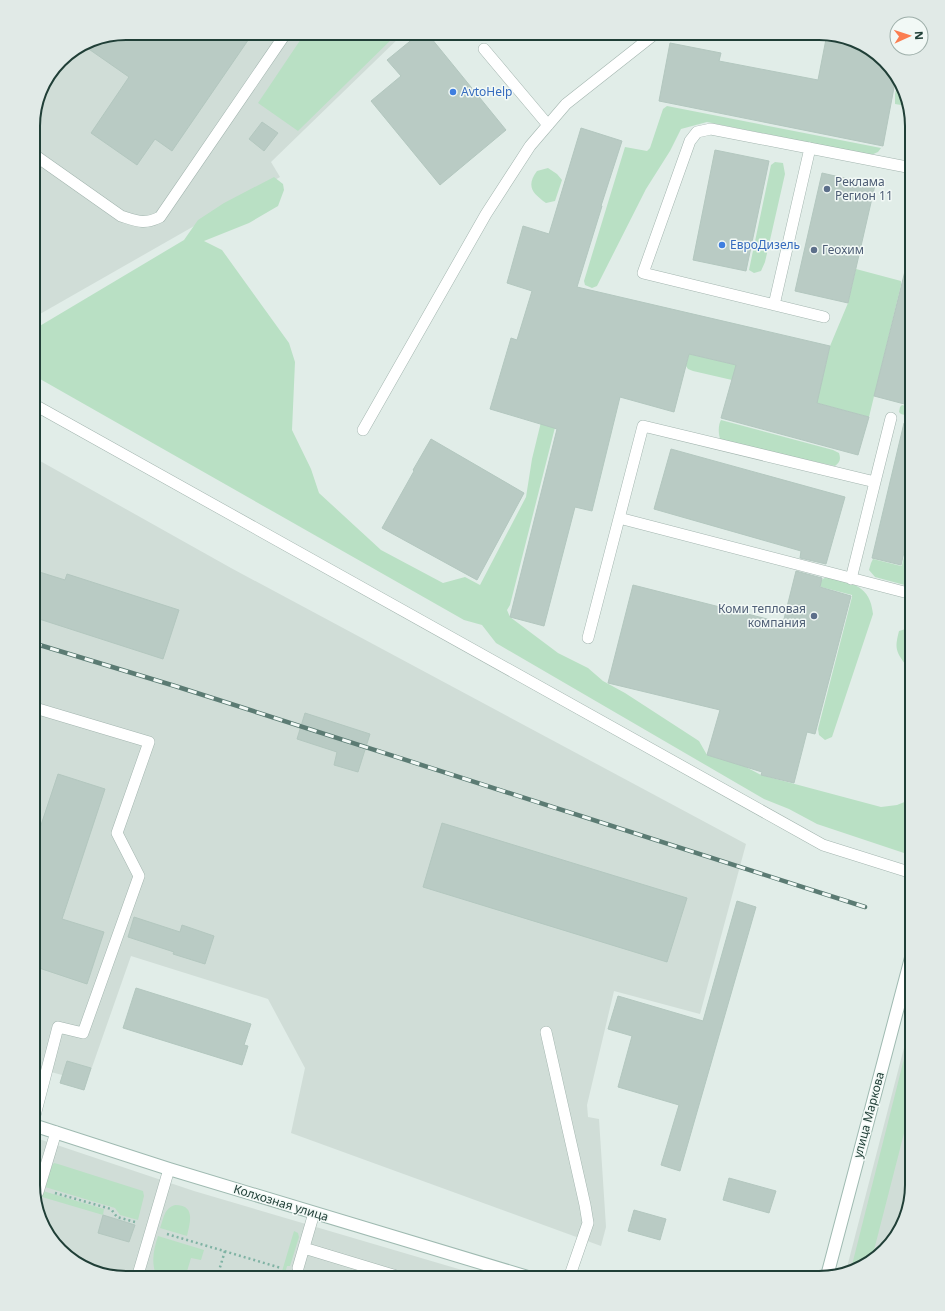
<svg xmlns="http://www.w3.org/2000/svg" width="945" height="1311" viewBox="0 0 945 1311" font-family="'Noto Sans',sans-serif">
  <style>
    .built { fill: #d0ddd7 }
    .green { fill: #b9e0c4 }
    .building { fill: #b9cbc4; stroke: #b3c7bf }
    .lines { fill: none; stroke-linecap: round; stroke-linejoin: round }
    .lane-casing { stroke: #a3b5af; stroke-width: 12 }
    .secondary-casing { stroke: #9fbab1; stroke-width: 14 }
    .path { stroke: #80b3a4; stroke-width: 2.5; stroke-dasharray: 2 3; stroke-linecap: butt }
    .lane { stroke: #fff; stroke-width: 11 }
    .secondary { stroke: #fff; stroke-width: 12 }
    .rail-casing { stroke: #5b7b73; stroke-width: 4.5 }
    .rail { stroke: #f2f9f6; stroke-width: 3; stroke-dasharray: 9; stroke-linecap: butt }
    .shop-dot { fill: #3f7fe0; stroke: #f2f9f6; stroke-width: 1.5 }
    .service-dot { fill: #5c6f8a; stroke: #f2f9f6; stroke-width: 1.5 }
    .labels { text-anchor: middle; stroke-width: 3; stroke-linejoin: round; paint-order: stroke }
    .shop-label { font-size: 12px; fill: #366cbe; stroke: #f2f9f6; text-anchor: start }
    .service-label { font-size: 12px; fill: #4e5e75; stroke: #f2f9f6; text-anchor: start }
    .street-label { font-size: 12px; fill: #203f37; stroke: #f2f9f6 }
    .rim { fill: none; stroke: #203f37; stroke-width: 2 }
  </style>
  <rect width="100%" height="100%" fill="#e1ede8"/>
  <!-- built -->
  <path class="built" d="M 127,33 L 404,33 L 271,162 L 280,177 L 33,318 L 33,120 L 43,85 L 65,56 L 91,40 Z
    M 33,457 L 231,568 L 746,844 L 700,1014 L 614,991 L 587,1105 L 588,1117 L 599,1119 L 606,1227 L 601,1246 L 291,1133 L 305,1068 L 268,999 L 131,956 L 84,1090 L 60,1083 L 62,1075 L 33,1067 Z
    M 912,1017 L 912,1185 L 900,1231 L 865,1265 L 846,1271 Z
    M 33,1137 L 194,1191 L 489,1278 L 121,1278 L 80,1265 L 46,1231 L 33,1184 Z"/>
  <!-- green -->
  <path class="green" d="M 305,33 L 398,33 L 298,131 L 258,103 Z
    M 899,79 L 899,80 L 907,106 L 895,104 L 895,94 Z
    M 667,106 L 881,148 L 878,152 L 871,155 L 707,122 L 681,129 L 670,151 L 646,189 L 597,286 L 592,288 L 585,285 L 584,281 L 625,147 L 647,151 L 650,148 L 663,109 Z
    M 775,162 L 783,163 L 785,174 L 765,262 L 761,271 L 754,273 L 749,270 L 771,165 Z
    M 548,168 L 557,174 L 562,180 L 555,201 L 546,203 C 532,193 526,186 537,171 Z
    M 274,177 L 283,184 L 284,190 L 278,206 L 249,223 L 204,241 L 222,250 L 289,343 L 295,362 L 292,430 L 311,469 L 319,493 L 381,550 L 443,583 L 465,577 L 480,585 L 526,497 L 532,459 L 541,422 L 565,388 L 510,605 L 507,610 L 510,617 L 558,653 L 588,668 L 603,681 L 625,693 L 699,741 L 707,755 L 744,766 L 761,775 L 881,807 L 897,805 L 912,799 L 912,852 L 907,854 L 817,824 L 789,809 L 764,799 L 496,643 L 482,625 L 464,620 L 33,375 L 33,327 L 38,327 L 184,240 L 198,220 L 224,203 Z
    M 856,269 L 901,281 L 901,285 L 869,417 L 732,380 L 693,371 L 688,369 L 686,366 L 689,354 L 821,385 L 830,346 L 848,303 Z
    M 902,405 L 912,407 L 912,417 L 901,414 L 899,412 L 900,407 Z
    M 721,420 L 833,450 L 839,453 C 841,459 840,462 835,466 L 721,441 C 718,435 718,425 721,420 Z
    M 912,525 L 912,587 L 875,577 L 869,570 L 871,563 L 873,559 L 901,566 L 902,565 Z
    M 829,577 C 853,584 870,585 873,614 L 832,737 L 825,740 L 819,735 L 818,729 L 852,597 L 852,595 L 821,587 L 820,584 C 821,579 824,578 829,577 Z
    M 912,627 L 912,662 L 905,664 C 895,650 895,647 899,631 Z
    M 912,1027 L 912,1102 L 872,1258 L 865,1265 L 851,1269 Z
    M 54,1163 L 58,1164 L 143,1191 L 144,1196 L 138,1220 L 120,1215 L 115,1208 L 45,1187 L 52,1166 Z
    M 43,1191 L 104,1209 L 103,1215 L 42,1197 Z
    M 175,1205 C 196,1205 190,1222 187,1236 L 160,1228 C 164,1218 164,1208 175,1205 Z
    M 294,1231 L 298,1233 L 299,1237 L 290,1266 L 287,1266 L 284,1278 L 280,1278 Z
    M 158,1236 L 204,1250 L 201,1260 L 191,1258 L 185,1278 L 157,1278 C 151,1263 153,1251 158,1236 Z"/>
  <!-- building -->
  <path class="building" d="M 126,33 L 253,33 L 172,151 L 155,139 L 137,165 L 91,133 L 129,77 L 83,45 L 91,40 Z
    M 420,33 L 427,33 L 506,130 L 440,185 L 371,101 L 401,76 L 387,60 Z
    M 827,34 L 865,46 L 896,77 L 883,146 L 659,101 L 670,43 L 721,53 L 719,61 L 818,80 Z
    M 262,122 L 278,133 L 264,151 L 249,139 Z
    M 581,128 L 622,141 L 601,206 L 602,206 L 577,287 L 830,346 L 817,403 L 869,417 L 858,455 L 721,418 L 736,365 L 689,354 L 674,412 L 620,397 L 592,511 L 575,507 L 544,626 L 510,617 L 557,429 L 490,409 L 511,338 L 517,340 L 532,291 L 507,283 L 523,226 L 549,234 Z
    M 715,150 L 769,161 L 746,271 L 693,260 Z
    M 822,173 L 875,185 L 848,303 L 795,291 Z
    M 905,271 L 912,271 L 912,406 L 874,396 Z
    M 904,423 L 912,424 L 912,519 L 901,565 L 872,558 Z
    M 431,439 L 524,493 L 477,580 L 382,528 L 414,471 L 413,470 Z
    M 671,449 L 845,497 L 826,564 L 800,558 L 801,551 L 654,509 Z
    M 33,570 L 65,580 L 67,574 L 179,610 L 163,659 L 33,617 Z
    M 796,571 L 822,578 L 820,587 L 851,596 L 815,734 L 807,732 L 794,783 L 761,775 L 762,772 L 707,755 L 720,710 L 608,683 L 633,585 L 783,623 Z
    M 305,713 L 370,734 L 358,772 L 334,765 L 337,752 L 297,739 Z
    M 58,774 L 105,789 L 62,919 L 104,932 L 87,984 L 33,966 L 33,849 Z
    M 442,823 L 687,898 L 667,962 L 423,887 Z
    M 737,901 L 756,907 L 680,1171 L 661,1165 L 679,1105 L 618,1087 L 632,1036 L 608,1029 L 618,996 L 703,1021 Z
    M 134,917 L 180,932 L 182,925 L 214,936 L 205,964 L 173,954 L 174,952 L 128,937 Z
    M 136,988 L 251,1024 L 244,1045 L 248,1046 L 242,1065 L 123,1028 Z
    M 67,1061 L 91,1068 L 84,1090 L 60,1083 Z
    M 729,1178 L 776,1191 L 769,1213 L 723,1200 Z
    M 634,1210 L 666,1219 L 660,1240 L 628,1231 Z
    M 103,1215 L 135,1225 L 129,1242 L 98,1233 Z"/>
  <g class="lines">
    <defs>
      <path id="lane" d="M 677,33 L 689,33
        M 484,49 L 548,125
        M 33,154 L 121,216 C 137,221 144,225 160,217 L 286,33
        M 774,305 L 810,148
        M 824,317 L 643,273 L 690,141 L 697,132 L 711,129 L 912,168
        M 33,404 L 823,845 L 912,873
        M 363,430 L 486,214 L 530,146 L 566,104 L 656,33
        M 619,518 L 912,594
        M 851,579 L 875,482
        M 588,638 L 643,426 L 875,482 L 891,418
        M 546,1032 L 585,1205 L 588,1223 L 569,1278
        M 33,1123 L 58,1027 L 83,1033 L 139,876 L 117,833 L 149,742 L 35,708
        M 38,1192 L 56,1132
        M 304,1248 L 403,1278
        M 298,1268 L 314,1213
        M 137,1278 L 169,1169"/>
      <path id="secondary" d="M 33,1125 L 169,1169 L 531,1278
        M 827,1276 L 912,954"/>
    </defs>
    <!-- lane casing -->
    <use href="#lane" class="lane-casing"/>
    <!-- secondary casing -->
    <use href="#secondary" class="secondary-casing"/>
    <!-- path -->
    <path class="path" d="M 55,1193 L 111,1209 L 117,1217 L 135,1222
      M 167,1234 L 281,1268
      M 217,1277 L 225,1251"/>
    <!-- lane -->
    <use href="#lane" class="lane"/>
    <!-- secondary -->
    <use href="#secondary" class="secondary"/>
    <defs>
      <path id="rail" d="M 33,643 L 175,686 L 865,907"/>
    </defs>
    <!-- rail casing -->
    <use href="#rail" class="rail-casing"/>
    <!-- rail -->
    <use href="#rail" class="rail"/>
  </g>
  <!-- markers -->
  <g class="shop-dot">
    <circle cx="453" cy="92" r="4"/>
    <circle cx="722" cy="245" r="4"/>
  </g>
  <g class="service-dot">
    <circle cx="827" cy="189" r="4"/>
    <circle cx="814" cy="250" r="4"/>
    <circle cx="814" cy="616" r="4"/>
  </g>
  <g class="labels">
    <!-- shop labels -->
    <g class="shop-label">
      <text x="461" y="96">AvtoHelp</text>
      <text x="730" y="249">ЕвроДизель</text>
    </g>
    <!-- service labels -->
    <g class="service-label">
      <text x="835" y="186">Реклама<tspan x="835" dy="14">Регион 11</tspan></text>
      <text x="822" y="254">Геохим</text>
      <text x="806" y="613" text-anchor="end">Коми тепловая<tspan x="806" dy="14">компания</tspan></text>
    </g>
    <!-- street labels -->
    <g class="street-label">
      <text transform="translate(869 1115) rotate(-75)" y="4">улица Маркова</text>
      <text transform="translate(281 1203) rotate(17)" y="4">Колхозная улица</text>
    </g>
  </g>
  <!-- crop -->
  <path d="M0 0H945V1311H0ZM126 40H819A86 86 0 0 1 905 126V1185A86 86 0 0 1 819 1271H126A86 86 0 0 1 40 1185V126A86 86 0 0 1 126 40Z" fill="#e1eae7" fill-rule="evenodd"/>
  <path class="rim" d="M126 40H819A86 86 0 0 1 905 126V1185A86 86 0 0 1 819 1271H126A86 86 0 0 1 40 1185V126A86 86 0 0 1 126 40Z"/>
  <!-- north arrow -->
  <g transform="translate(909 36) rotate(87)"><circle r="19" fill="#f2f9f6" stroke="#9eafaa"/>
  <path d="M0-3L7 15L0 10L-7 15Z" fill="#fb7e51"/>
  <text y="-6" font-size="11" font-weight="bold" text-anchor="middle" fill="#203f37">N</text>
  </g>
</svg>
